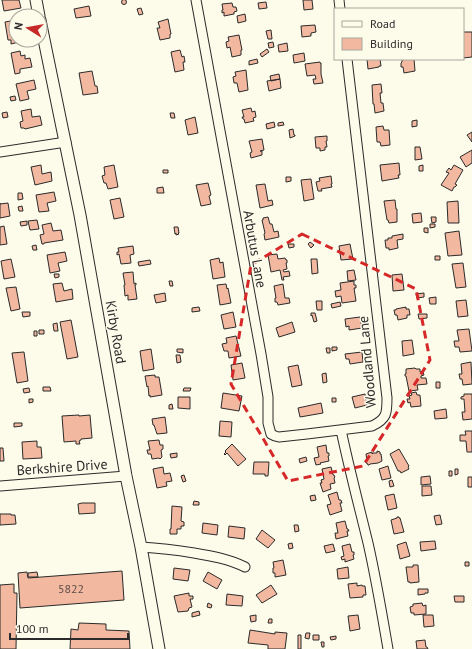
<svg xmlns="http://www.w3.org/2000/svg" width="472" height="649" viewBox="0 0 472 649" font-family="'PT Sans',sans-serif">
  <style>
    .building { fill: #f2b8a0; stroke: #2b2b2b }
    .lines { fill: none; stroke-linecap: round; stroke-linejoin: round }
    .minor-casing { stroke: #2b2b2b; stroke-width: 11 }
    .major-casing { stroke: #2b2b2b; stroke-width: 13 }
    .minor { stroke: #fdfbea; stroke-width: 9 }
    .major { stroke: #fdfbea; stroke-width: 11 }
    .marked { fill: none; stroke: #d62828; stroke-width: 3; stroke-dasharray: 8 5; stroke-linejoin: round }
    .labels { text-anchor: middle; stroke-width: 3; stroke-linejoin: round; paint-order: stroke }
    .number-label { font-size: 12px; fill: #5d4e48 }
    .street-label { font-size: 14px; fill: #2b2b2b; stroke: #fdfbea }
  </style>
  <rect width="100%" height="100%" fill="#fdfbea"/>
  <!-- building -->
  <path class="building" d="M121.5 2a2.5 2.5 0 1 1 5 0a2.5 2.5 0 1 1-5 0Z
    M 2,0 L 19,0 L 21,8 L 4,11 Z
    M 303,0 L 312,0 L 313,9 L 304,10 Z
    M 266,2 L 267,8 L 259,9 L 258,3 Z
    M 232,3 L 233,7 L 236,7 L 237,11 L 234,12 L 234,14 L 224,16 L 224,12 L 222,13 L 222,10 L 223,10 L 222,4 Z
    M 89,6 L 91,16 L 76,18 L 74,9 Z
    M 141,8 L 143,14 L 139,15 L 137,9 Z
    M 245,14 L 246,21 L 238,23 L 237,16 Z
    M 168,19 L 171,34 L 170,34 L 170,38 L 160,40 L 157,28 L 160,28 L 158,22 Z
    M 16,20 L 16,40 L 18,40 L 19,42 L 11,44 L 11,40 L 8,40 L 5,22 Z
    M 315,25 L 316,32 L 311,33 L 311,36 L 302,37 L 301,26 Z
    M 271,30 L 272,39 L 268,39 L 266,31 Z
    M 463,32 L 472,32 L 472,57 L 463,58 Z
    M 239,35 L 242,50 L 241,50 L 241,55 L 232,57 L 230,47 L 227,48 L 226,42 L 229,41 L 228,37 Z
    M 273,42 L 274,47 L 269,48 L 268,43 Z
    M 287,43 L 288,51 L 279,52 L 278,45 Z
    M 267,49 L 269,52 L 262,57 L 260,54 Z
    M 180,50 L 182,57 L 184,56 L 185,62 L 183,62 L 184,70 L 175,72 L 171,52 Z
    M 20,51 L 21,56 L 25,55 L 25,59 L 30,58 L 32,67 L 20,69 L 20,73 L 15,74 L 11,53 Z
    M 304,53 L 305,61 L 294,63 L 293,55 Z
    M 257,59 L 258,63 L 249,65 L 249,61 Z
    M 367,59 L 380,59 L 381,66 L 379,66 L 379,67 L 368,69 Z
    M 402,59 L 414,59 L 415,71 L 404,73 L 403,67 L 401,67 L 401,63 L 402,62 Z
    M 320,62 L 320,63 L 321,63 L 321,74 L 323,83 L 314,84 L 313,79 L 316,79 L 315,75 L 307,76 L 305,64 Z
    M 246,70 L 248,90 L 239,92 L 237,83 L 234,83 L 233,77 L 236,76 L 235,72 Z
    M 92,71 L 95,86 L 97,86 L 98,93 L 83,95 L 79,73 Z
    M 279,74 L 280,79 L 271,81 L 270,76 Z
    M 280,79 L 281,88 L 269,91 L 267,81 Z
    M 34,80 L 36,89 L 27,91 L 29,99 L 20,101 L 16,84 Z
    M 381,84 L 382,93 L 380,93 L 381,103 L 383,103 L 384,111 L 375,113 L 374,104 L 373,104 L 372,85 Z
    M 15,96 L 16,100 L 11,101 L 10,97 Z
    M 251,108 L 252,112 L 255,111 L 256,117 L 253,118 L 254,121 L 245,123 L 244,119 L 243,119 L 242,117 L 244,117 L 242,110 Z
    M 31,109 L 32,117 L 40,116 L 42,125 L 25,129 L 24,128 L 21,128 L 20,122 L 23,121 L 21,111 Z
    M 7,112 L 8,117 L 3,118 L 2,113 Z
    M 170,113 L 174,113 L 175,118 L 171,118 Z
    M 195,117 L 198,133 L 188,135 L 185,120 Z
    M 417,120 L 417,126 L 412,127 L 412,121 Z
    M 274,122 L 275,127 L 267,129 L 266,124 Z
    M 283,122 L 284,125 L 278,126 L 278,123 Z
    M 383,126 L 384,130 L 389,130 L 390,145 L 381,146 L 380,142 L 377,142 L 376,127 Z
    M 293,129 L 294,135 L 295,135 L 295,136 L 290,138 L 289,130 Z
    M 472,132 L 472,142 L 467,135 Z
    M 327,136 L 327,141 L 326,141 L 327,147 L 325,147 L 325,150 L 320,151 L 320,148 L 316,148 L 315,137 Z
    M 262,139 L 264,150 L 260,151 L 262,151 L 262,155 L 251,158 L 250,153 L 252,152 L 249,141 Z
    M 415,147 L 420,147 L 422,159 L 415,160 Z
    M 472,150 L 472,163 L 466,167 L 460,157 Z
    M 399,163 L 400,175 L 398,175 L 399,178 L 382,181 L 380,165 Z
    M 41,165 L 42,174 L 51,172 L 52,181 L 35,185 L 31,167 Z
    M 114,165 L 118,187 L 108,189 L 106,183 L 104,183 L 102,176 L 105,175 L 104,167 Z
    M 423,165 L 423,171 L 419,171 L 419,166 Z
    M 454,165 L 463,170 L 455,184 L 457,185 L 455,187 L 454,187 L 452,191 L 441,185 L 449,173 L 446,172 L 449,168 L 451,170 Z
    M 163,170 L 168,170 L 168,173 L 163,173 Z
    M 331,176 L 332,184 L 331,184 L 332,187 L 321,189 L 322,191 L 318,191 L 316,182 L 320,181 L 319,178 Z
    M 286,177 L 291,177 L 291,181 L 286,182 Z
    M 311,179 L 314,199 L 304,201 L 301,180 Z
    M 208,183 L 211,195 L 209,196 L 211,204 L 201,206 L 196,185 Z
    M 265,184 L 268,201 L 272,200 L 273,205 L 260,208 L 256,185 Z
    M 163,187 L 164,193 L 157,193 L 157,188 Z
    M 54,192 L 56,201 L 47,203 L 49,211 L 39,212 L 36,195 Z
    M 18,193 L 22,193 L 23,199 L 18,200 Z
    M 120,198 L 124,217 L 114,219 L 110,200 Z
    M 395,200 L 396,209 L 397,209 L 397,222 L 389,223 L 388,220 L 387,220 L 384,201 Z
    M 458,201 L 459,223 L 448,223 L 447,202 Z
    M 0,203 L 0,204 L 8,203 L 10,216 L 0,218 Z
    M 22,206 L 23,211 L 19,211 L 18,207 Z
    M 421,213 L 422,222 L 413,223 L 412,214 Z
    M 268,217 L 270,224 L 272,224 L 274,232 L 278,231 L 279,237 L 265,240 L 264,234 L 265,233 L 262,220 L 263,220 L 263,218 Z
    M 431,217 L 436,217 L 436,222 L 432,223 Z
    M 37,220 L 39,229 L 30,230 L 28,221 Z
    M 27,221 L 27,225 L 21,226 L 20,222 Z
    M 51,223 L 53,231 L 61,230 L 63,240 L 44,243 L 44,244 L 42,244 L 40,235 L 44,234 L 42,225 Z
    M 430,224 L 435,224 L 435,227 L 430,228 Z
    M 4,226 L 7,244 L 0,245 L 0,227 Z
    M 174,227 L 178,227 L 179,233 L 178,233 L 179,234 L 176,235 L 176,233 L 175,234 Z
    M 424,228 L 428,228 L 428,233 L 424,232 Z
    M 459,231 L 462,255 L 448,256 L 445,233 Z
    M 403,234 L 403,239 L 397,240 L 398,248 L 389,250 L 389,248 L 386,248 L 385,240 L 388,240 L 388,238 L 392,238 L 392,236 Z
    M 310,242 L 314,245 L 311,248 L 308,244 Z
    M 288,244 L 294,244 L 294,247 L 289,248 Z
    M 350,244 L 353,259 L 341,260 L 339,246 Z
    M 36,245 L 37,250 L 33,250 L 32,246 Z
    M 133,246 L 134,254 L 130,255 L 131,263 L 121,264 L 119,254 L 117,255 L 117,252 L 119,252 L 118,248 Z
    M 65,252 L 67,261 L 58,263 L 60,271 L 50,273 L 47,255 Z
    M 277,254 L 278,259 L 285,258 L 286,260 L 287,260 L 287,263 L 286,263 L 287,269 L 283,270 L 284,272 L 289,271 L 290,276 L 283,277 L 284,280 L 282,280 L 280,270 L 271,272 L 268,255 Z
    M 435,256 L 440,256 L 440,260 L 435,260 Z
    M 219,258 L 220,263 L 223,262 L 225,277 L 213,279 L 210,260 Z
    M 11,259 L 15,277 L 4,279 L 1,261 Z
    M 311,259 L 317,259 L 318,273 L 312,274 Z
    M 150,260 L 151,264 L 139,266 L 138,262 Z
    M 463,263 L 466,287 L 456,288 L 452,264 Z
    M 354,270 L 356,280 L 348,281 L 347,271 Z
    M 133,272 L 134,284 L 136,283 L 136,285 L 135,285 L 137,299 L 128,300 L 128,295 L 125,296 L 124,285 L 125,285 L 123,273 Z
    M 54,274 L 59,274 L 59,277 L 55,278 Z
    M 402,274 L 404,290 L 393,291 L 392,275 Z
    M 169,281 L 172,281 L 173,286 L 170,286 Z
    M 354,281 L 354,285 L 356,285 L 356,288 L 354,288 L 356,301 L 342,303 L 341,296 L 336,297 L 335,291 L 341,290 L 340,283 Z
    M 62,283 L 64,291 L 72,289 L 73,299 L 56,302 L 53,284 Z
    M 226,284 L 227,289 L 228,288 L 231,303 L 220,305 L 217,285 Z
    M 283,284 L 285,298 L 289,298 L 290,303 L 278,305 L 277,302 L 275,302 L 275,298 L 276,298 L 274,286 Z
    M 16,287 L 20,309 L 11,311 L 6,288 Z
    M 165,293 L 166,301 L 156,303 L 154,295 Z
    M 424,293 L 424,297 L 417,298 L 416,294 Z
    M 436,297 L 436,304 L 430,304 L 429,298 Z
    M 466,300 L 468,316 L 458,317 L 456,301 Z
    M 316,301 L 322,301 L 322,310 L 317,310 Z
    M 340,302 L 341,306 L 332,308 L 331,304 Z
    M 199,307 L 200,311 L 192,312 L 192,308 Z
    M 406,307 L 406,309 L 409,309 L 410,315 L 407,315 L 407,318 L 398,320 L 397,315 L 395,315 L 394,310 L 396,310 L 396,309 Z
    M 22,312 L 30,312 L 30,316 L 23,317 Z
    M 233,312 L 236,327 L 224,329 L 221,315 Z
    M 311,313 L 315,313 L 317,321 L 314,322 L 312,315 L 311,316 Z
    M 418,314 L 427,314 L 427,318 L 419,319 Z
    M 360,317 L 362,328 L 349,330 L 349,326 L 346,327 L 345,319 Z
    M 71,320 L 78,357 L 67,359 L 60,322 Z
    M 292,322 L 295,332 L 279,337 L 276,328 Z
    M 57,323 L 58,331 L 54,331 L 53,324 Z
    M 469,329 L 472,351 L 460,352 L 459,347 L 455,347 L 454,341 L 459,341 L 457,330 Z
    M 39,330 L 44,330 L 44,334 L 39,334 Z
    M 34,331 L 37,331 L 37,336 L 34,336 Z
    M 236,336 L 241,356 L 229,358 L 228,351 L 224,351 L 222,344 L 227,343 L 226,338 Z
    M 412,340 L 414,354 L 403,356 L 402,341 Z
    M 332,347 L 337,347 L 337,350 L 332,351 Z
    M 326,348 L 330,348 L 330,353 L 327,353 Z
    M 151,349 L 154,369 L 143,371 L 140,351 Z
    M 177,349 L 183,349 L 183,353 L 177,352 Z
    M 24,352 L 28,381 L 17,383 L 12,353 Z
    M 362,352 L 363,362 L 350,364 L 349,359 L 346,359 L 345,354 Z
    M 176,355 L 180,355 L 181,362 L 177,363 Z
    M 471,362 L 472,384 L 463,385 L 462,379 L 460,379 L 459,374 L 462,374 L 461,364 Z
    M 242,363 L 245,378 L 233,380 L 231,365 Z
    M 298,365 L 302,385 L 292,387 L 288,367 Z
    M 415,368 L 416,369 L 420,369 L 420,372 L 423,372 L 424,375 L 421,376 L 421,378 L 426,378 L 427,384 L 417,385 L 418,390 L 409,391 L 406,376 L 405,376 L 405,374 L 406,374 L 406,369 Z
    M 326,373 L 327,382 L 323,383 L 322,374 Z
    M 155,375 L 155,377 L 159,377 L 162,395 L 150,397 L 150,395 L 149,396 L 148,386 L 147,387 L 145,376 Z
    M 436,382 L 440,382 L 440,388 L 436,388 Z
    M 43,387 L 50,387 L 51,391 L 43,391 Z
    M 29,388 L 30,392 L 24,393 L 23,389 Z
    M 184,388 L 191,388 L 190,391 L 183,391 Z
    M 416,392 L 417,395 L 420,395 L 421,406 L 411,407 L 410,402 L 408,403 L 407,399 L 410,399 L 409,396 L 412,395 L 411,393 Z
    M 223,393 L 242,396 L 239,411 L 221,408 Z
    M 365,394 L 367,405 L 355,408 L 352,397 Z
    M 464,394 L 472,394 L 472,419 L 463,420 L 462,412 L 465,412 L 464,399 L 461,399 L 461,397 L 464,396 Z
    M 178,397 L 190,397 L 190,409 L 178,408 Z
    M 332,398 L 336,398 L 336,402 L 332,402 Z
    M 29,399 L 33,399 L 33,402 L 29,403 Z
    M 321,403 L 323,413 L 300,417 L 298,408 Z
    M 172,404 L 173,409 L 169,409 L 169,405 Z
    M 446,409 L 447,418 L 435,419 L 434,411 Z
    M 79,415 L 79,416 L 90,415 L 92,438 L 81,439 L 81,440 L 79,441 L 80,444 L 76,444 L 76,441 L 64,442 L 62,416 Z
    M 165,417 L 167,433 L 157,434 L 154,425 L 153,425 L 152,419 Z
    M 220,421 L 232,422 L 231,437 L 219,436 Z
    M 14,423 L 22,423 L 22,426 L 14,427 Z
    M 465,431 L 472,431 L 472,452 L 467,452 L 466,441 L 460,441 L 460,435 L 466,435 Z
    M 159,440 L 160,445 L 163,445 L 163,449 L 161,450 L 162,457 L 160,459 L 159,458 L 152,459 L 151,454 L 148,454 L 147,450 L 150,450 L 148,441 Z
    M 37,441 L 37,447 L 41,447 L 42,458 L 23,459 L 22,442 Z
    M 232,444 L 246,459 L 238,466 L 227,453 L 225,455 L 224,454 L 226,452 L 225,451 Z
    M 326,445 L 327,453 L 329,453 L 329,456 L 328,456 L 329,461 L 320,463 L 321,464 L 316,465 L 314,458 L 319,457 L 317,447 Z
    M 0,448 L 3,448 L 4,461 L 0,461 Z
    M 399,449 L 409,466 L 408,467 L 409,469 L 401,473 L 400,471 L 398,471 L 390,454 Z
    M 377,451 L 380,452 L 380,454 L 381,454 L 382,461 L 378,463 L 370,464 L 369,465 L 368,465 L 367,463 L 366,463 L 365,461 L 367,461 L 366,454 L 372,452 L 372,454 L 373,453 L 377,453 Z
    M 177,453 L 177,457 L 171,458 L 170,454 Z
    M 306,457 L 307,461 L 300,463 L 299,459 Z
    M 254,462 L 269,462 L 268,476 L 265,476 L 265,474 L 253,474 Z
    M 388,466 L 391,478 L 382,480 L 379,469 Z
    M 163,467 L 164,474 L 170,473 L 172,481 L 166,482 L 167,486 L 157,488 L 153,469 Z
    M 331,467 L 333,475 L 334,475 L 335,477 L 334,478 L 335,483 L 330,484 L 331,489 L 323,492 L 320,483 L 322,483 L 321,480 L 324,479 L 322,469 Z
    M 455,469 L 458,469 L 458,474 L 455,475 Z
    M 449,471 L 452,471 L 452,476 L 449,476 Z
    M 184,475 L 186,481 L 183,482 L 181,476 Z
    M 430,476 L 431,484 L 421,485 L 421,477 Z
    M 468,477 L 472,477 L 472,487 L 468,487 Z
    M 392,480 L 394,486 L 390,487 L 389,481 Z
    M 422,486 L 431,486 L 432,495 L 422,496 Z
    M 337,492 L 339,500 L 341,500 L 342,503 L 340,503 L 342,511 L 330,515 L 327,505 L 331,504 L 328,495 Z
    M 394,494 L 397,508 L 388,510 L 385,496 Z
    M 315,495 L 316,500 L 311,501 L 310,496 Z
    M 194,501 L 199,502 L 199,505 L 193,505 Z
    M 82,503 L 95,503 L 95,513 L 79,514 L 78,504 Z
    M 172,506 L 182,507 L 181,521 L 184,522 L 184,526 L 181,526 L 181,529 L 177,529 L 177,534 L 170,534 L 170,529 L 171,529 Z
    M 0,514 L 11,514 L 11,515 L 15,515 L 16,524 L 0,525 Z
    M 440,515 L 442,524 L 436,525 L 434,516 Z
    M 397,517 L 399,517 L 399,518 L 400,518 L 404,532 L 394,534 L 391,520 L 397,518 Z
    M 345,521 L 347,529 L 348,529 L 349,531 L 347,531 L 348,536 L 336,539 L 335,533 L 338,533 L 336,523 Z
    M 203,523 L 218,525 L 217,535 L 202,533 Z
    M 294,525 L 298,525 L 299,531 L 295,532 Z
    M 229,526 L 245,528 L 244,539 L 228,537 Z
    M 262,530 L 275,540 L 268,548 L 256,539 Z
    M 435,541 L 436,549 L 421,551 L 420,542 Z
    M 406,542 L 410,556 L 400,559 L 397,545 Z
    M 292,543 L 293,548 L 289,549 L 288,544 Z
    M 333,544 L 335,551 L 326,553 L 324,546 Z
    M 350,544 L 352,552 L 354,552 L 354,555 L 353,555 L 354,559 L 345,562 L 345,559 L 342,560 L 341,557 L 344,556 L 342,546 Z
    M 283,560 L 286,575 L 275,577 L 275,573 L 273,573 L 273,568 L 274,568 L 273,562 Z
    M 465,562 L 469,562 L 469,566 L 465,566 Z
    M 413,565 L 418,565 L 419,582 L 410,583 L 410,582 L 408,582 L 406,567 L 413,567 Z
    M 348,567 L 349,578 L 338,579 L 337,569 Z
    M 174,568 L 190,570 L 188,581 L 173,579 Z
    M 122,571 L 124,600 L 20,608 L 18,573 L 27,572 L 28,578 Z
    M 37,572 L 38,577 L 28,577 L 28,573 Z
    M 208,572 L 222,580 L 217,589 L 203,581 Z
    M 357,583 L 357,586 L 362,585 L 362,586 L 365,586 L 366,595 L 363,595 L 363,597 L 350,598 L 348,584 Z
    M 14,584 L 14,593 L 17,593 L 16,649 L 0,649 L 0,585 Z
    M 271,585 L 277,594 L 262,603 L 256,595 Z
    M 418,589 L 428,589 L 428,593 L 425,593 L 425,594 L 418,595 Z
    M 189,593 L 189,596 L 193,596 L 193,599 L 190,599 L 192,607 L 189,608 L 188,611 L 178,612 L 174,596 Z
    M 227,594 L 243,596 L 242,606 L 226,605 Z
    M 454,596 L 464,596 L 464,602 L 455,602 Z
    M 208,603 L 212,605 L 211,608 L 207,607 Z
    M 422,603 L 423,606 L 426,605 L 426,614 L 414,615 L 414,613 L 411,613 L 410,607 L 413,606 L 413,604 Z
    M 199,611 L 200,615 L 192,617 L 192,613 Z
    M 256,615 L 256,621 L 251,622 L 250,616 Z
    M 358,615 L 360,629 L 350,631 L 348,616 Z
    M 423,615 L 433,615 L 434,626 L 424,627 Z
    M 269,619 L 272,619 L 272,623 L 268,623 Z
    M 79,623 L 106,624 L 106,630 L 129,631 L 130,649 L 70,649 L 71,629 L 78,630 Z
    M 250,630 L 275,634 L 275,632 L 287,633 L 285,649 L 268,649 L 268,645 L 248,643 Z
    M 306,633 L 310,633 L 309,639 L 305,638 Z
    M 298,635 L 301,635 L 301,649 L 298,649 Z
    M 313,635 L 319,635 L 319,640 L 313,640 Z
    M 336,636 L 336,639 L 331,640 L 330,637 Z
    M 425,640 L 426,647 L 427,647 L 428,649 L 417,649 L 416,641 Z
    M 321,642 L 324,642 L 324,647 L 322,647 Z"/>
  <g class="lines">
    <defs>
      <path id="minor" d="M 196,0 L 261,354 L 268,397 L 268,423 L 271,434 L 275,436 L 279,437 L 307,434 L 372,426 C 387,419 387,413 387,398 L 347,59
        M 339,0 L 340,9
        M 0,152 L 66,142
        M 341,430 C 349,468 359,506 368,543 C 376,578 382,614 388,649
        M 0,486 L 126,476
        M 141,547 C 159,548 176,550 194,553 C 212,556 229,559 245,567"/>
      <path id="major" d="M 36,0 L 39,16
        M 40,20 L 80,215 L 126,476 L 141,547 L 159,649"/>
    </defs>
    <!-- minor casing -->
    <use href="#minor" class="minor-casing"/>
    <!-- major casing -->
    <use href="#major" class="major-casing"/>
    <!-- minor -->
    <use href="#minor" class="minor"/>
    <!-- major -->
    <use href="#major" class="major"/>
  </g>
  <!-- marked area -->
  <path class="marked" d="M 302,234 L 416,289 L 430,360 L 363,466 L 288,481 L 231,384 L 251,265 Z"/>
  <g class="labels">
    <!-- number labels -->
    <g class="number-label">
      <text x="71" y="593">5822</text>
    </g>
    <!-- street labels -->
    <g class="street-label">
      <text transform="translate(255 249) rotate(80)" y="5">Arbutus Lane</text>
      <text transform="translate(116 332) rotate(80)" y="5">Kirby Road</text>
      <text transform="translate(367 362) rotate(-95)" y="5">Woodland Lane</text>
      <text transform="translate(62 467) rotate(-4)" y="5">Berkshire Drive</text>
    </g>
  </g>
  <!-- legend -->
  <rect x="334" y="8" width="130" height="52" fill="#fdfbea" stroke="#a9a89e"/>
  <rect x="342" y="21" width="20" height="6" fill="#fdfbea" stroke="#a9a89e"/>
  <text x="370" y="28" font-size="12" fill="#2b2b2b">Road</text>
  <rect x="342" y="38" width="20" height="12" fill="#f2b8a0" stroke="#a9a89e"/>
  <text x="370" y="48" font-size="12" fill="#2b2b2b">Building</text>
  <!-- north arrow -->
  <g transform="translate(28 28) rotate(281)"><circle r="19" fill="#fdfbea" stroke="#a9a89e"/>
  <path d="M0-3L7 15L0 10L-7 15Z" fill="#c62828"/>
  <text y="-6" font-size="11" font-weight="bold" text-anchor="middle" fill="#2b2b2b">N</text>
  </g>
  <!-- scale -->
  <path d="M10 633v6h118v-6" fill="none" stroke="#2b2b2b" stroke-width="2"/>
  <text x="16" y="633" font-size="12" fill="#2b2b2b" stroke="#fdfbea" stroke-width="3" paint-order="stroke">100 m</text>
</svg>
